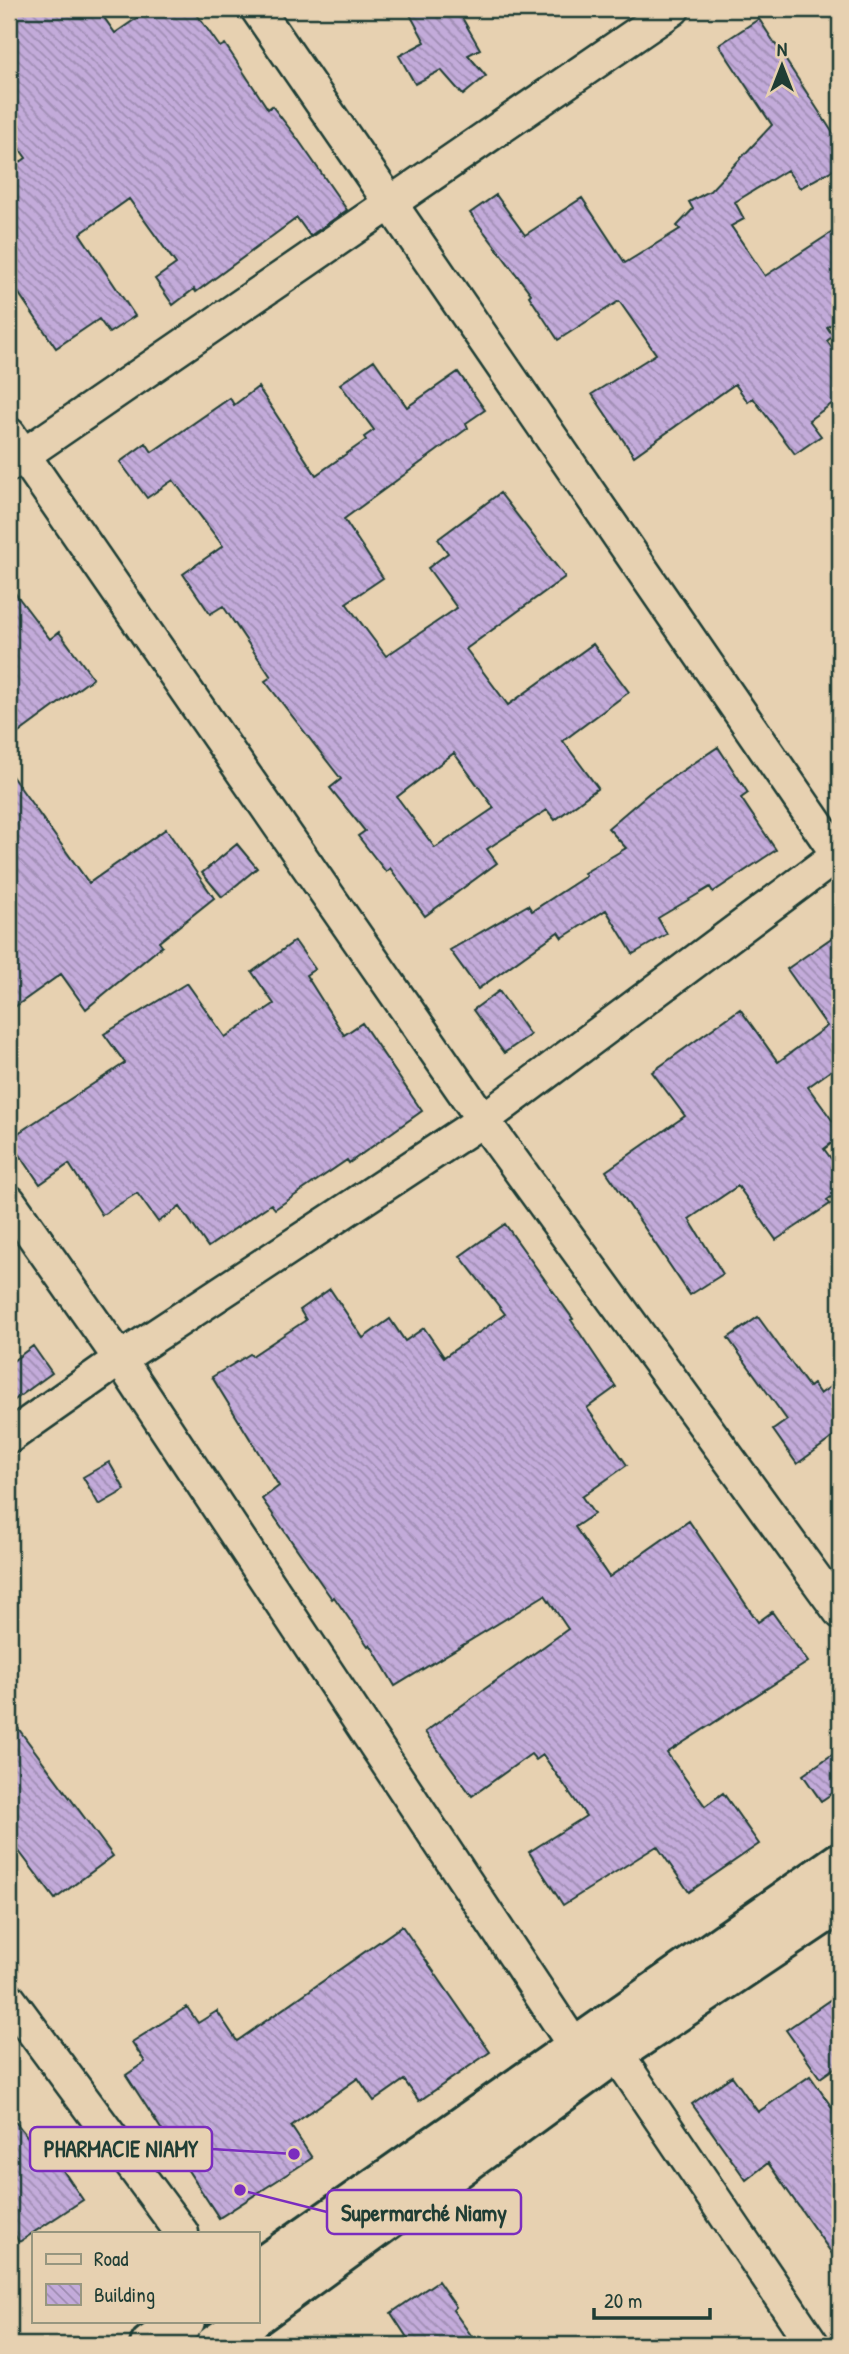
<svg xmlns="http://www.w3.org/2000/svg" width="849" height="2354" viewBox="0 0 849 2354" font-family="'Patrick Hand',sans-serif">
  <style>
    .building { fill: url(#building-back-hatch); stroke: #1f3d34; stroke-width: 2; fill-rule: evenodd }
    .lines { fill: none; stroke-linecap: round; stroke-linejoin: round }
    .street-casing { stroke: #1f3d34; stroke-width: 37 }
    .secondary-casing { stroke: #1f3d34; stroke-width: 44 }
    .street { stroke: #e7d1b1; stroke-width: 32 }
    .secondary { stroke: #e7d1b1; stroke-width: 38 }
    .leader { fill: none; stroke: #7b2cbf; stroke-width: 2.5 }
    .callout-dot { fill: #7b2cbf; stroke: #e7d1b1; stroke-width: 2.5 }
    .callout { fill: #e7d1b1; stroke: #7b2cbf; stroke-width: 2.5 }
    .callout-label { font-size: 23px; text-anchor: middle; font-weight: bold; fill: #1f3d34 }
  </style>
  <defs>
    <pattern id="building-back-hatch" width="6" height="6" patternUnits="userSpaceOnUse" patternTransform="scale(1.75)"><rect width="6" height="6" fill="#c3abda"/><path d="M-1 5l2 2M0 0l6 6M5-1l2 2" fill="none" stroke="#9e8cb2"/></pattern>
  </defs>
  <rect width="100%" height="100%" fill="#e7d1b1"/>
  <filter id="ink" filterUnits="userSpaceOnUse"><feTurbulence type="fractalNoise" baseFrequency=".0143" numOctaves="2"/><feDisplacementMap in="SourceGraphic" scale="14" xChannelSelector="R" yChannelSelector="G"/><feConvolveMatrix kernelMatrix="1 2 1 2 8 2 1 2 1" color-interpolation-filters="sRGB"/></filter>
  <g filter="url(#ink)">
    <!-- building -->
    <path class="building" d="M 9,9 L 98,9 L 115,33 L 150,9 L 193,9 L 220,47 L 225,44 L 268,109 L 272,106 L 297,138 L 347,210 L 310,236 L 297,218 L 196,292 L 194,289 L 173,305 L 155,279 L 176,264 L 129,199 L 80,234 L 135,316 L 109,333 L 99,319 L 56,348 L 9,279 L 9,170 L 26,158 L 9,134 Z
      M 407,9 L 457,9 L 480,49 L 468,55 L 486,76 L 463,95 L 441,70 L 415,84 L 399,56 L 425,42 Z
      M 759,19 L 840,144 L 840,166 L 800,188 L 787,170 L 735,202 L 744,219 L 731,226 L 765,276 L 840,227 L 840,319 L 827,327 L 833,336 L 827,341 L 840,359 L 840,398 L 809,420 L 821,436 L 795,454 L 753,398 L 748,402 L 735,384 L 634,456 L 592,394 L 656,354 L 619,301 L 558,340 L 529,296 L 531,294 L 470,213 L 496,195 L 525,235 L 582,198 L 625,263 L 680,229 L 677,226 L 693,209 L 689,202 L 710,191 L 772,125 L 719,45 Z
      M 374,360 L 407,407 L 458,372 L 485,410 L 466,423 L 468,428 L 344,519 L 383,578 L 346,603 L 386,656 L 457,608 L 428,568 L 448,553 L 438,539 L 500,493 L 565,577 L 466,649 L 508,705 L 593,644 L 629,692 L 563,741 L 598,788 L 555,820 L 547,810 L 487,849 L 497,863 L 425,916 L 390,868 L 386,872 L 358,836 L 365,831 L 330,788 L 341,779 L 265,681 L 271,677 L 223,606 L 210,614 L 183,574 L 223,546 L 173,480 L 147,498 L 120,462 L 146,443 L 152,452 L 230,398 L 234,405 L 258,387 L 316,475 L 366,440 L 364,437 L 374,430 L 340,384 ZM 454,753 L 494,808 L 435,848 L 397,797 Z
      M 9,585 L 50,639 L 59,632 L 93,678 L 9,740 Z
      M 718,747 L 748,793 L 741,798 L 776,850 L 713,892 L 710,887 L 658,918 L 667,934 L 633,954 L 606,910 L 562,938 L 558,932 L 478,989 L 450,950 L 528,905 L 532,911 L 586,876 L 584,873 L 626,848 L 608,828 L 649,793 Z
      M 9,772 L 89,883 L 166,829 L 214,898 L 159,942 L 162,946 L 86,1009 L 61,974 L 9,1011 Z
      M 237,844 L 257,868 L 222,897 L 202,873 Z
      M 840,932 L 840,1064 L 808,1087 L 840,1131 L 840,1137 L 824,1149 L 840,1171 L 840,1191 L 827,1200 L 830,1204 L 776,1240 L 738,1186 L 689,1219 L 723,1274 L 690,1295 L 606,1171 L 685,1116 L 652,1072 L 740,1009 L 778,1062 L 827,1026 L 787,969 Z
      M 295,941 L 315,969 L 306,975 L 344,1035 L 362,1023 L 422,1111 L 349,1163 L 347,1160 L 275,1209 L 271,1204 L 208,1247 L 180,1207 L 158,1222 L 137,1193 L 102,1215 L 69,1164 L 40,1184 L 9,1139 L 125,1063 L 104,1034 L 187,983 L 225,1037 L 274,1004 L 252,972 Z
      M 499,991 L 530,1035 L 504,1053 L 473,1010 Z
      M 505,1224 L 573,1319 L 571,1320 L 616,1387 L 587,1408 L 627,1465 L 582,1497 L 594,1514 L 575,1527 L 609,1577 L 689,1521 L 758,1622 L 772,1612 L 808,1662 L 667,1753 L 705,1806 L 723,1793 L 759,1844 L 689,1892 L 657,1846 L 563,1905 L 529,1852 L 586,1816 L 543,1755 L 536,1760 L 531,1754 L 472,1796 L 425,1732 L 568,1629 L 545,1595 L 395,1686 L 370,1644 L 368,1646 L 334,1597 L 332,1599 L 262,1499 L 279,1486 L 212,1377 L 250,1354 L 252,1356 L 306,1320 L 300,1310 L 330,1289 L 363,1338 L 390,1319 L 405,1341 L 424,1328 L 444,1357 L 505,1314 L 460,1256 Z
      M 758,1317 L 809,1387 L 813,1384 L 820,1394 L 840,1380 L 840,1432 L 797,1464 L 773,1430 L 787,1420 L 728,1338 Z
      M 33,1346 L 52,1373 L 9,1404 L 9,1364 Z
      M 109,1462 L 125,1490 L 99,1505 L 83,1477 Z
      M 9,1716 L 113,1856 L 55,1899 L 9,1838 Z
      M 840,1749 L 840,1788 L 821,1801 L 803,1775 Z
      M 402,1926 L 490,2052 L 419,2101 L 404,2080 L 374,2101 L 358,2078 L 291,2126 L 312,2158 L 219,2218 L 126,2075 L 145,2062 L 132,2042 L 187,2007 L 198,2023 L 217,2011 L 237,2041 Z
      M 840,1993 L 840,2064 L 820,2078 L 786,2030 Z
      M 732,2076 L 758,2112 L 810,2076 L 840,2119 L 840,2265 L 768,2163 L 746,2180 L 692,2104 Z
      M 9,2114 L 52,2167 L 58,2163 L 83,2200 L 19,2242 L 9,2225 Z
      M 438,2281 L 456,2307 L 453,2310 L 478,2345 L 412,2345 L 391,2313 Z"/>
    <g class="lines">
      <defs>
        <path id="street" d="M 257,9 L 840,858
          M 9,434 L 483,1120 L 840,1612
          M 9,465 L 673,9
          M 9,1201 L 120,1359 L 575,2047
          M 9,1437 L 120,1359 L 483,1120 L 840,853
          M 9,1999 L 182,2233
          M 616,2053 L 813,2345"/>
        <path id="secondary" d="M 257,2270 L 840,1862
          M 257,2315 L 616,2053 L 840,1903
          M 150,2345 L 185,2321
          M 215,2345 L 250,2321"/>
      </defs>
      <!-- street casing -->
      <use href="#street" class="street-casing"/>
      <!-- secondary casing -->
      <use href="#secondary" class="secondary-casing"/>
      <!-- street -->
      <use href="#street" class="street"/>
      <!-- secondary -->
      <use href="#secondary" class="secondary"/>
    </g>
  </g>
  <!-- callouts -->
  <path class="leader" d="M294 2154L212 2149M240 2190L327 2212"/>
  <g class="callout-dot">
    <circle cx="294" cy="2154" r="7"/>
    <circle cx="240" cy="2190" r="7"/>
  </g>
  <g class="callout">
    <rect x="30" y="2127" width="182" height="44" rx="7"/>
    <rect x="327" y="2190" width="194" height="44" rx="7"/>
  </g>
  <g class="callout-label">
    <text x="121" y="2157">PHARMACIE NIAMY</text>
    <text x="424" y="2221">Supermarché Niamy</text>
  </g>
  <!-- margin -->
  <rect width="849" height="2354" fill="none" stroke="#e7d1b1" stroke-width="35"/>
  <rect x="18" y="18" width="814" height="2319" fill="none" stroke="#1f3d34" stroke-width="2.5" filter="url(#ink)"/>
  <!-- legend -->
  <rect x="32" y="2232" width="228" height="91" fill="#e7d1b1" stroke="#97967f" stroke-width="2"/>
  <rect x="46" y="2254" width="35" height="10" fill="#e7d1b1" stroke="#97967f" stroke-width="2"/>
  <text x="94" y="2266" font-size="21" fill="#1f3d34">Road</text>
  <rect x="46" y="2284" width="35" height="21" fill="url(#building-back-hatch)" stroke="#97967f" stroke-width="2"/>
  <text x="94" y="2302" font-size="21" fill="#1f3d34">Building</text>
  <!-- north arrow -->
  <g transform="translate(782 66)" stroke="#e7d1b1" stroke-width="5" paint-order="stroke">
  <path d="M0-5L12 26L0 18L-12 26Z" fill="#1f3d34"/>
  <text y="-10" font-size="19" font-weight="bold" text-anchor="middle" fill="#1f3d34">N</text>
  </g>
  <!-- scale -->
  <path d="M594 2308v10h116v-10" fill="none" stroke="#1f3d34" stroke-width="3.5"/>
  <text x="604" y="2308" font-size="21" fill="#1f3d34" stroke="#e7d1b1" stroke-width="5" paint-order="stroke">20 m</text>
</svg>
